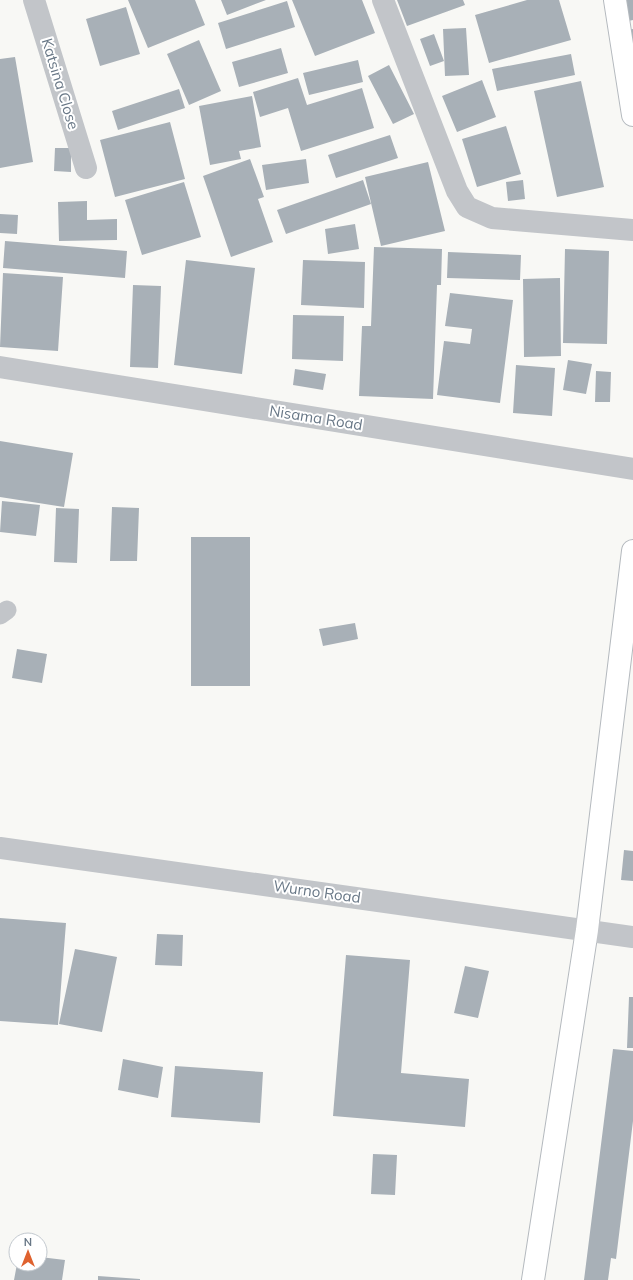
<svg xmlns="http://www.w3.org/2000/svg" width="633" height="1280" viewBox="0 0 633 1280" font-family="Mulish,sans-serif">
  <style>
    .building { fill: #a8b0b7 }
    .lines { fill: none; stroke-linecap: round; stroke-linejoin: round }
    .secondary-casing { stroke: #b4b9be; stroke-width: 24 }
    .lane { stroke: #c2c5c9; stroke-width: 19 }
    .street { stroke: #c2c5c9; stroke-width: 22 }
    .secondary { stroke: #fff; stroke-width: 22 }
    .labels { text-anchor: middle; stroke-width: 4; stroke-linejoin: round; paint-order: stroke }
    .street-label { font-size: 15px; fill: #687786; stroke: #fff }
  </style>
  <rect width="100%" height="100%" fill="#f8f8f5"/>
  <!-- building -->
  <path class="building" d="M 128,0 L 195,0 L 205,25 L 148,48 Z
    M 221,0 L 266,0 L 227,15 Z
    M 292,0 L 362,0 L 375,33 L 315,56 Z
    M 397,0 L 463,0 L 465,5 L 407,26 Z
    M 527,0 L 559,0 L 571,40 L 489,63 L 475,15 Z
    M 618,0 L 633,0 L 633,20 L 624,22 Z
    M 287,1 L 295,27 L 226,49 L 218,23 Z
    M 126,7 L 140,54 L 100,66 L 86,19 Z
    M 466,28 L 469,75 L 445,76 L 443,29 Z
    M 633,29 L 633,58 L 626,30 Z
    M 434,34 L 444,61 L 430,66 L 420,39 Z
    M 199,40 L 221,91 L 189,105 L 167,54 Z
    M 281,48 L 288,73 L 239,87 L 232,62 Z
    M 571,54 L 575,75 L 497,91 L 492,69 Z
    M 15,57 L 33,162 L 0,168 L 0,59 Z
    M 358,60 L 363,82 L 309,95 L 303,73 Z
    M 389,65 L 414,114 L 393,124 L 368,76 Z
    M 298,78 L 307,105 L 362,88 L 374,128 L 301,151 L 288,108 L 260,117 L 253,92 Z
    M 482,80 L 496,117 L 457,132 L 442,96 Z
    M 581,81 L 604,187 L 557,197 L 534,91 Z
    M 179,89 L 185,108 L 118,130 L 112,111 Z
    M 252,96 L 261,147 L 239,151 L 241,159 L 210,165 L 199,106 Z
    M 170,122 L 185,179 L 115,197 L 100,140 Z
    M 506,126 L 521,174 L 477,187 L 462,139 Z
    M 390,135 L 398,158 L 336,178 L 328,155 Z
    M 55,148 L 71,148 L 71,172 L 54,171 Z
    M 250,159 L 264,197 L 258,199 L 273,242 L 231,257 L 203,176 Z
    M 306,159 L 309,183 L 266,190 L 262,165 Z
    M 428,162 L 445,231 L 381,246 L 365,177 Z
    M 363,180 L 371,204 L 286,234 L 277,210 Z
    M 523,180 L 525,199 L 508,201 L 506,182 Z
    M 184,182 L 201,237 L 142,255 L 125,200 Z
    M 87,201 L 87,220 L 117,219 L 117,240 L 59,241 L 58,202 Z
    M 0,214 L 18,215 L 17,234 L 0,233 Z
    M 355,224 L 359,249 L 328,254 L 325,229 Z
    M 5,241 L 127,251 L 125,278 L 3,268 Z
    M 374,247 L 442,249 L 441,285 L 437,285 L 433,399 L 359,396 L 362,326 L 371,326 Z
    M 565,249 L 609,251 L 607,344 L 563,343 Z
    M 448,252 L 521,255 L 520,280 L 447,278 Z
    M 186,260 L 255,268 L 242,374 L 174,365 Z
    M 303,260 L 365,262 L 364,308 L 301,305 Z
    M 3,273 L 63,277 L 58,351 L 0,347 Z
    M 560,278 L 561,356 L 524,357 L 523,279 Z
    M 133,285 L 161,286 L 158,368 L 130,367 Z
    M 450,293 L 513,300 L 500,403 L 437,395 L 444,341 L 470,344 L 472,329 L 445,326 Z
    M 293,315 L 344,316 L 343,361 L 292,359 Z
    M 568,360 L 592,364 L 586,394 L 563,390 Z
    M 516,365 L 555,368 L 552,416 L 513,413 Z
    M 295,369 L 326,374 L 323,390 L 293,385 Z
    M 596,371 L 611,372 L 610,402 L 595,402 Z
    M 0,441 L 73,453 L 64,507 L 0,497 Z
    M 2,501 L 40,505 L 36,536 L 0,532 Z
    M 112,507 L 139,508 L 137,561 L 110,561 Z
    M 56,508 L 79,509 L 77,563 L 54,562 Z
    M 191,537 L 250,537 L 250,686 L 191,686 Z
    M 355,623 L 358,639 L 323,646 L 319,629 Z
    M 17,649 L 47,654 L 42,683 L 12,678 Z
    M 624,850 L 633,851 L 633,881 L 621,880 Z
    M 0,918 L 66,923 L 58,1025 L 0,1021 Z
    M 157,934 L 183,935 L 182,966 L 155,965 Z
    M 75,949 L 117,957 L 102,1032 L 59,1024 Z
    M 346,955 L 410,960 L 401,1073 L 469,1079 L 465,1127 L 333,1116 Z
    M 465,966 L 489,971 L 478,1018 L 454,1013 Z
    M 629,997 L 633,997 L 633,1048 L 627,1048 Z
    M 613,1049 L 633,1051 L 633,1121 L 616,1259 L 611,1258 L 608,1280 L 584,1280 Z
    M 123,1059 L 163,1067 L 158,1098 L 118,1090 Z
    M 175,1066 L 263,1072 L 260,1123 L 171,1117 Z
    M 373,1154 L 397,1155 L 395,1195 L 371,1194 Z
    M 40,1257 L 65,1260 L 62,1280 L 14,1280 L 17,1264 L 40,1264 Z
    M 98,1276 L 140,1279 L 140,1280 L 98,1280 Z"/>
  <g class="lines">
    <defs>
      <path id="secondary" d="M 615,0 L 633,115
        M 533,1280 L 587,930 L 633,551"/>
    </defs>
    <!-- secondary casing -->
    <use href="#secondary" class="secondary-casing"/>
    <!-- lane -->
    <path class="lane" d="M 0,615 L 7,610"/>
    <!-- street -->
    <path class="street" d="M 34,0 L 86,168
      M 383,0 L 457,191 L 467,207 L 492,218 L 633,230
      M 0,367 L 633,469
      M 0,848 L 633,937"/>
    <!-- secondary -->
    <use href="#secondary" class="secondary"/>
  </g>
  <g class="labels">
    <!-- street labels -->
    <g class="street-label">
      <text transform="translate(60 84) rotate(73)" y="5">Katsina Close</text>
      <text transform="translate(316 418) rotate(9)" y="5">Nisama Road</text>
      <text transform="translate(317 892) rotate(8)" y="5">Wurno Road</text>
    </g>
  </g>
  <!-- north arrow -->
  <g transform="translate(28 1252)"><circle r="19" fill="#ffffff" stroke="#c3c9cf"/>
  <path d="M0-3L7 15L0 10L-7 15Z" fill="#df622f"/>
  <text y="-6" font-size="11" font-weight="bold" text-anchor="middle" fill="#687786">N</text>
  </g>
</svg>
